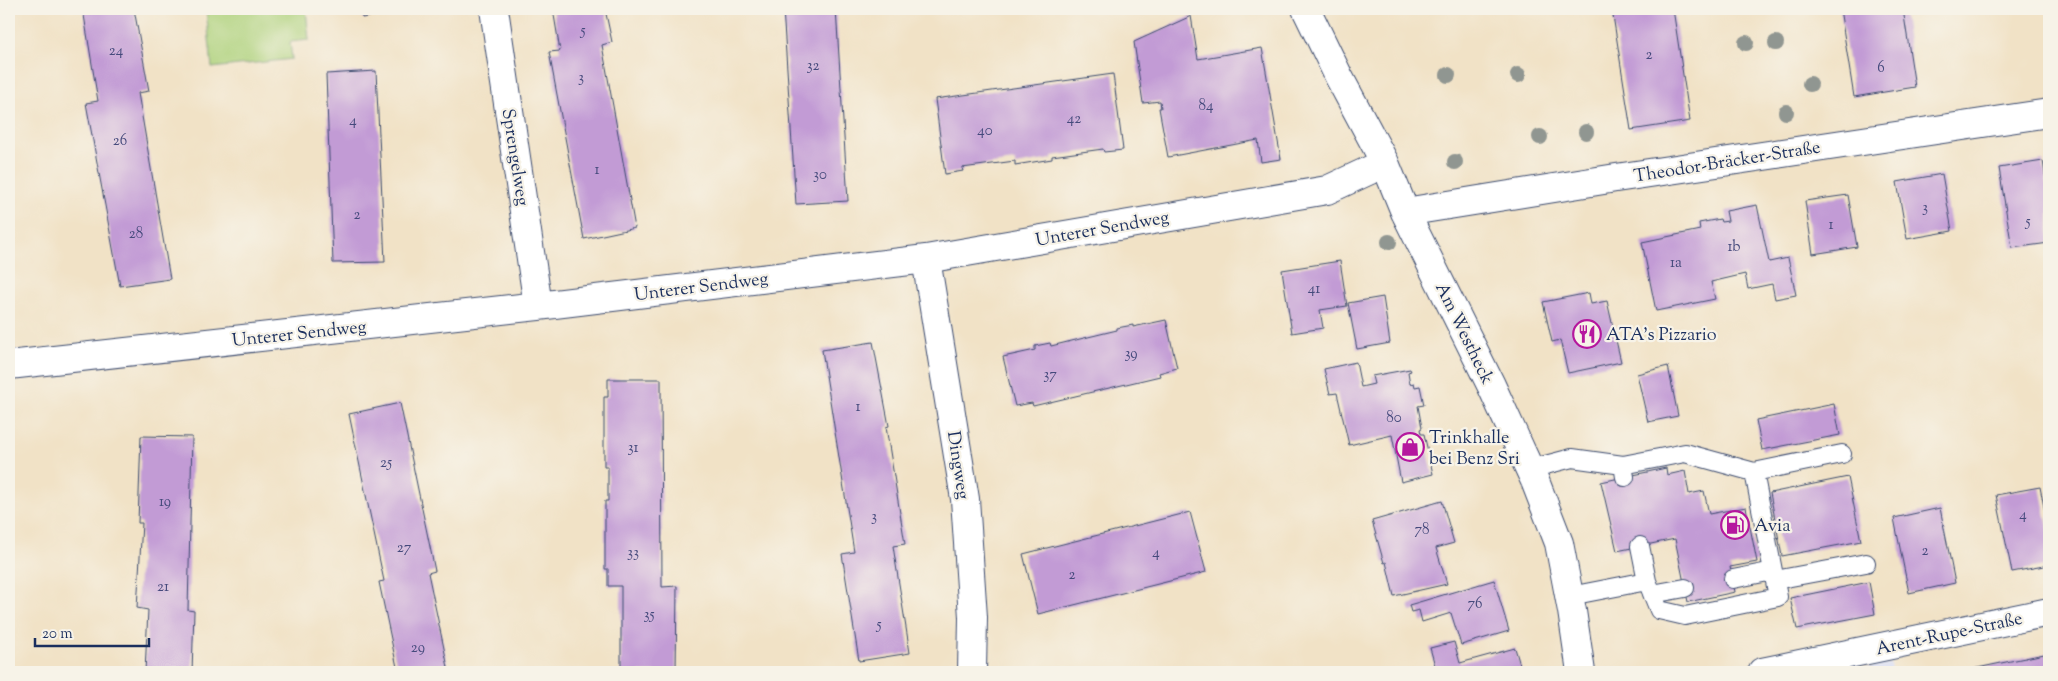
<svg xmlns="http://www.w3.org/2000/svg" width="2058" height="681" viewBox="0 0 2058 681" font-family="'Sorts Mill Goudy',serif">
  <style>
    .built { fill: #d2d9f9 }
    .green { fill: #add17a; stroke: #64806c }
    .building { fill: #c29bd5 }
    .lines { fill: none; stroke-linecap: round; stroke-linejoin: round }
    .service-casing { stroke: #3b4a6e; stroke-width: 20 }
    .minor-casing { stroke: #3b4a6e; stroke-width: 30 }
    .service { stroke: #fff; stroke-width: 18 }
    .minor { stroke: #fff; stroke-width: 28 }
    .tree { fill: #909691 }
    .labels { text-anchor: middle; stroke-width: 4.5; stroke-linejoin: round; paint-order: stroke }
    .number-label { font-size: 15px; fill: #454a7c }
    .street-label { font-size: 18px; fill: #1b2f5e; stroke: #f7f3e8 }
    .poi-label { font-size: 18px; fill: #1b2f5e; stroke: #f7f3e8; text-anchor: start }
  </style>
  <rect width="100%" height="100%" fill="#f7f3e8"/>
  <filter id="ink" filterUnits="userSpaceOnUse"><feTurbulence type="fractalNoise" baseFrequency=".02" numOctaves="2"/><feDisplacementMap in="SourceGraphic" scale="10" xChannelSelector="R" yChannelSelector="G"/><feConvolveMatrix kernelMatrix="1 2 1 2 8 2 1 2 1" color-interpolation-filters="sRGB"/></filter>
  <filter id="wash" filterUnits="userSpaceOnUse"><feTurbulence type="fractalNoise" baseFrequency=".0096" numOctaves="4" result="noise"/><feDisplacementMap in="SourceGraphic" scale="20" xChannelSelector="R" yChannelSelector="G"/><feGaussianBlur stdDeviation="1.12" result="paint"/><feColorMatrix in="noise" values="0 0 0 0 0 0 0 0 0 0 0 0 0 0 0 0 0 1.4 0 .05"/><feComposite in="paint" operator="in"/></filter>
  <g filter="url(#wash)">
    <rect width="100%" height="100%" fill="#f1e2c6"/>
    <!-- built -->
    <path class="built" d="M 1891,663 L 1892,672 L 1846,672 Z"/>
    <!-- green -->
    <path class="green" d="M 206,9 L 306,9 L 309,40 L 290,42 L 292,59 L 212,68 Z"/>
    <g id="blocks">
      <!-- building -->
      <path class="building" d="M 83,9 L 134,9 L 149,91 L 138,93 L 170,279 L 120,286 L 86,103 L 98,101 Z
        M 361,9 L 408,9 L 408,10 L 362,18 Z
        M 553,9 L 605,9 L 612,42 L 602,45 L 635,228 L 584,239 L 549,52 L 560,51 Z
        M 783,9 L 836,9 L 848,201 L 796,204 Z
        M 1612,9 L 1673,9 L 1690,121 L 1631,130 Z
        M 1840,9 L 1903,9 L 1915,87 L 1854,97 Z
        M 1191,16 L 1198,59 L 1262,48 L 1281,159 L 1261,162 L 1258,140 L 1168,157 L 1159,108 L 1161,108 L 1160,101 L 1143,103 L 1134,42 Z
        M 376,71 L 385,262 L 333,263 L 326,74 Z
        M 1113,74 L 1123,150 L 1104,152 L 1103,149 L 1052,156 L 1052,159 L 1015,165 L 1015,161 L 962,168 L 963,171 L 945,174 L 935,99 Z
        M 2043,161 L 2049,199 L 2049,243 L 2012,248 L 1999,168 Z
        M 1942,174 L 1952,231 L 1907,239 L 1897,182 Z
        M 1848,195 L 1857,247 L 1813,254 L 1805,201 Z
        M 1757,205 L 1769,262 L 1788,258 L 1796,295 L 1775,299 L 1772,284 L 1748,289 L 1745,274 L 1711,282 L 1715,299 L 1656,311 L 1642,242 L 1700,230 L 1699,223 L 1720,219 L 1721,222 L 1728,221 L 1726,211 Z
        M 1340,261 L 1347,306 L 1320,310 L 1323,328 L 1292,333 L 1282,270 Z
        M 1589,293 L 1591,304 L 1607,301 L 1621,362 L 1568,373 L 1560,340 L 1552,342 L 1543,302 Z
        M 1383,297 L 1390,343 L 1357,349 L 1348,303 Z
        M 1166,320 L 1177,368 L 1159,373 L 1160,376 L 1033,406 L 1032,403 L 1015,406 L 1003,357 L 1035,350 L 1035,346 L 1050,343 L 1051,346 L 1117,330 L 1117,328 L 1133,325 L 1133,327 Z
        M 873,342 L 889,426 L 886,427 L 905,544 L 893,546 L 910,653 L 859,661 L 842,554 L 854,552 L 822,350 Z
        M 1356,362 L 1361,387 L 1374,384 L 1372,376 L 1410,369 L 1411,371 L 1408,372 L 1410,384 L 1414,383 L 1415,387 L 1420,386 L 1424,405 L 1418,406 L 1422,428 L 1420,429 L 1421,434 L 1424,434 L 1433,474 L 1401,482 L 1392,435 L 1349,445 L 1337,393 L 1330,394 L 1324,369 Z
        M 1668,366 L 1678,416 L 1648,422 L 1637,374 Z
        M 608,379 L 661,379 L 662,587 L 677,586 L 676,672 L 621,672 L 621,586 L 608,586 L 608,569 L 605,569 L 605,501 L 608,501 L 608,467 L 604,467 L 604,397 L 608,397 Z
        M 400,403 L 435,571 L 428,573 L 449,672 L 398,672 L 379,582 L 384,581 L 349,414 Z
        M 1834,404 L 1840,435 L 1762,450 L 1756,420 Z
        M 141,436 L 192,437 L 188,610 L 194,611 L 192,672 L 145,672 L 148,610 L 137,608 L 142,523 L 138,523 Z
        M 1666,468 L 1667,475 L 1685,471 L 1689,494 L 1704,491 L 1709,514 L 1746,507 L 1757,562 L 1730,567 L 1735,592 L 1688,602 L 1675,539 L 1617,551 L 1601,482 Z
        M 1848,477 L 1861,541 L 1782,556 L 1770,493 Z
        M 2040,487 L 2049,532 L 2049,565 L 2012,572 L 1996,495 Z
        M 1442,501 L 1454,543 L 1436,548 L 1447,584 L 1394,596 L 1386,562 L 1384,563 L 1372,521 Z
        M 1940,508 L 1955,583 L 1909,593 L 1894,518 Z
        M 1190,512 L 1206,572 L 1038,614 L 1023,554 Z
        M 1494,580 L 1509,631 L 1461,645 L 1451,613 L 1422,622 L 1419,610 L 1411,612 L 1409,605 Z
        M 1869,582 L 1875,614 L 1797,629 L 1790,598 Z
        M 1454,642 L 1460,663 L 1515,648 L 1522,672 L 1428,672 L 1436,669 L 1430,648 Z
        M 2049,653 L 2049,672 L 1963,672 L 1963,671 Z"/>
    </g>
  </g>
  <g filter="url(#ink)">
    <use href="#blocks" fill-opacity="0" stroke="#3b4a6e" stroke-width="1"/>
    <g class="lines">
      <defs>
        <path id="service" d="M 1623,465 L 1685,453 L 1754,472 L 1778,597 L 1685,616 L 1659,610 L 1647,581
          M 1530,469 L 1572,458 L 1623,465 L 1625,477
          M 1754,472 L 1842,454
          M 1733,579 L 1773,571
          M 1775,580 L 1866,563
          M 1652,594 L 1685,588
          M 1570,596 L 1647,581 L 1640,546"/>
        <path id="minor" d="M 494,9 L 538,306
          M 1306,9 L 1339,77 L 1385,163 L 1405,212 L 1491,385 L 1535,481 L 1559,543 L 1572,611 L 1581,672
          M 1405,212 L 1616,178 L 2049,113
          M 926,259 L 965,499 L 973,617 L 972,672
          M 9,365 L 538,306 L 926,259 L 1327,190 L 1385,163
          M 1762,672 L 2049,612"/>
      </defs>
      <!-- service casing -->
      <use href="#service" class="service-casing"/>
      <!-- minor casing -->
      <use href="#minor" class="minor-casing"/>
      <!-- service -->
      <use href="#service" class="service"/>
      <!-- minor -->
      <use href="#minor" class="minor"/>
    </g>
    <!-- trees -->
    <g class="tree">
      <circle cx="1746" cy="43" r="8"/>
      <circle cx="1776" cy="43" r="8"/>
      <circle cx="1448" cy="75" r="8"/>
      <circle cx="1518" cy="75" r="8"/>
      <circle cx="1810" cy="84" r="8"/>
      <circle cx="1786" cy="112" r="8"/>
      <circle cx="1586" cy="132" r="8"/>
      <circle cx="1540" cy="137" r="8"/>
      <circle cx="1455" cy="162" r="8"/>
      <circle cx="1389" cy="242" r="8"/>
    </g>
  </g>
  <!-- icons -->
  <defs>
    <symbol id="restaurant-ring" viewBox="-11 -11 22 22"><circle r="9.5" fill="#f7f3e8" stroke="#b5179e" stroke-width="1.5"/><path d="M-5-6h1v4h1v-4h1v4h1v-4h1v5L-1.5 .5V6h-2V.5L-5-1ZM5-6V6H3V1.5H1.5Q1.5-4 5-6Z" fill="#b5179e"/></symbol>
    <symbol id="shop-ring" viewBox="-11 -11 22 22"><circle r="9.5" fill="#f7f3e8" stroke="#b5179e" stroke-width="1.5"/><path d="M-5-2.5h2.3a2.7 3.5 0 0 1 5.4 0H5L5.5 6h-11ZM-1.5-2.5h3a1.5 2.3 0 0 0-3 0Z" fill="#b5179e"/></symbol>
    <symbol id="fuel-ring" viewBox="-11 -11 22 22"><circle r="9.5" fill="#f7f3e8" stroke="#b5179e" stroke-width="1.5"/><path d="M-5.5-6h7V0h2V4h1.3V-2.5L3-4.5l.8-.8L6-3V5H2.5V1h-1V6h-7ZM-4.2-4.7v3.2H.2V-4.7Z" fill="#b5179e"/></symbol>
  </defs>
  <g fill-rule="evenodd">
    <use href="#restaurant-ring" x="1571" y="318" width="32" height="32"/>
    <use href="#shop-ring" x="1394" y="431" width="32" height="32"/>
    <use href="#fuel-ring" x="1719" y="509" width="32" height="32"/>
  </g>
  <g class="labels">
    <!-- number labels -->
    <g class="number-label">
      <text x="583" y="35">5</text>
      <text x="116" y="55">24</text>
      <text x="1649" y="59">2</text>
      <text x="813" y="70">32</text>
      <text x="1881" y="72">6</text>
      <text x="581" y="82">3</text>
      <text x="1206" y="110">84</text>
      <text x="1074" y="123">42</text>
      <text x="353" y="125">4</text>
      <text x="985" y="135">40</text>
      <text x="120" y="145">26</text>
      <text x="597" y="174">1</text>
      <text x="820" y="179">30</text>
      <text x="1925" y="212">3</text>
      <text x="357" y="219">2</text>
      <text x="2028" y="226">5</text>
      <text x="1831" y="229">1</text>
      <text x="136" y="238">28</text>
      <text x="1734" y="251">1b</text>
      <text x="1676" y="267">1a</text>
      <text x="1314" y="293">41</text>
      <text x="1131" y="358">39</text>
      <text x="1050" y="379">37</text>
      <text x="858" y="411">1</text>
      <text x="1394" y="422">80</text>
      <text x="633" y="452">31</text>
      <text x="386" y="467">25</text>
      <text x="165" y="506">19</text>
      <text x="2023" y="519">4</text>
      <text x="874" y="521">3</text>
      <text x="1422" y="534">78</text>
      <text x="404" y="552">27</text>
      <text x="1925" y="555">2</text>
      <text x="633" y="557">33</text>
      <text x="1156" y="557">4</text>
      <text x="1072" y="579">2</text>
      <text x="163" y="591">21</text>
      <text x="1475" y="608">76</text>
      <text x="649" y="619">35</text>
      <text x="879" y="629">5</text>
      <text x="418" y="652">29</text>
    </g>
    <!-- street labels -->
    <g class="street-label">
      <text transform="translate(516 157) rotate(81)" y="6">Sprengelweg</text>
      <text transform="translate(1727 161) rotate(-9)" y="6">Theodor-Bräcker-Straße</text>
      <text transform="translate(1102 228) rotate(-10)" y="6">Unterer Sendweg</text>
      <text transform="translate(701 286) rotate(-7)" y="6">Unterer Sendweg</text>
      <text transform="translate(299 333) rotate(-6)" y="6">Unterer Sendweg</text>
      <text transform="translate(1465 333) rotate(64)" y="6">Am Westheck</text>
      <text transform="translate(959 465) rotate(81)" y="6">Dingweg</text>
      <text transform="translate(1949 633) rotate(-12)" y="6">Arent-Rupe-Straße</text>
    </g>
    <!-- poi labels -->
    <g class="poi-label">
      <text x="1606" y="340">ATA's Pizzario</text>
      <text x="1429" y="443">Trinkhalle<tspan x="1429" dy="21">bei Benz Sri</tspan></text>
      <text x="1754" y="531">Avia</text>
    </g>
  </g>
  <!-- margin -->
  <rect width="2058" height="681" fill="none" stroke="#f7f3e8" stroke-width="30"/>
  <!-- scale -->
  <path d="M35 638v8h114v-8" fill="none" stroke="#1b2f5e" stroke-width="2.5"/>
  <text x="42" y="638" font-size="15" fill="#1b2f5e" stroke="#f7f3e8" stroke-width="4" paint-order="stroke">20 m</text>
</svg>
